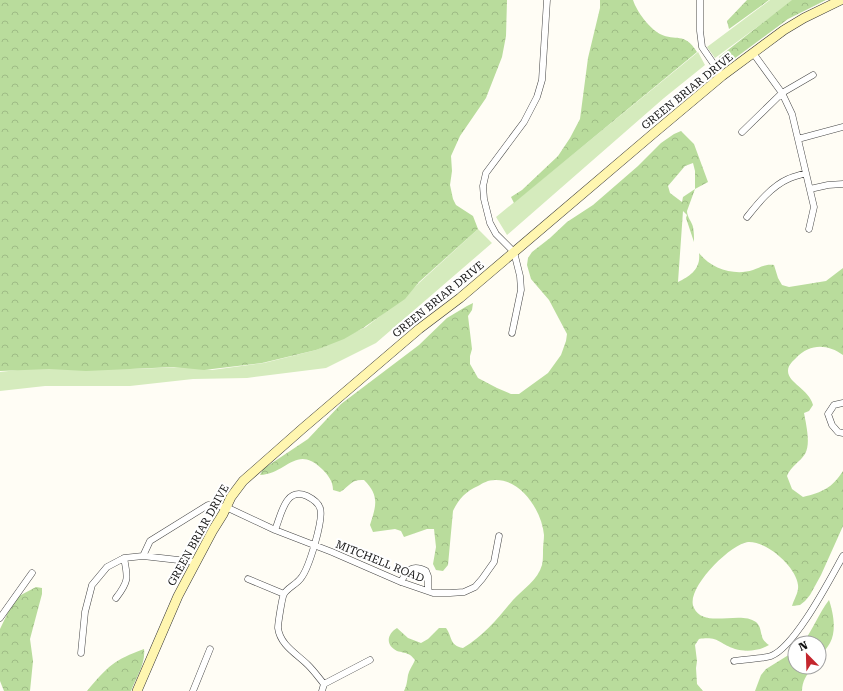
<svg xmlns="http://www.w3.org/2000/svg" width="843" height="691" viewBox="0 0 843 691" font-family="'Roboto Serif',serif">
  <style>
    .green { fill: #d5ebbd }
    .forest { fill: url(#forest-crowns); fill-rule: evenodd }
    .lines { fill: none; stroke-linecap: round; stroke-linejoin: round }
    .street-casing { stroke: #444; stroke-width: 7 }
    .secondary-casing { stroke: #333; stroke-width: 10 }
    .street { stroke: #fff; stroke-width: 6 }
    .secondary { stroke: #fff6b0; stroke-width: 9 }
    .labels { text-anchor: middle; stroke-width: 4; stroke-linejoin: round; paint-order: stroke }
    .street-label { font-size: 11px; fill: #111; stroke: #fff }
  </style>
  <defs>
    <pattern id="forest-crowns" width="20" height="18" patternUnits="userSpaceOnUse"><rect width="20" height="18" fill="#b9dc9c"/><path d="M2 6a3 3 0 1 1 6 0M12 15a3 3 0 1 1 6 0" fill="none" stroke="#9ebc85"/></pattern>
  </defs>
  <rect width="100%" height="100%" fill="#fffdf5"/>
  <!-- green -->
  <path class="green" d="M 770,0 L 794,0 L 715,58 L 707,47 Z
    M 698,52 L 705,65 L 664,98 L 507,235 L 496,217 Z
    M 478,229 L 492,243 L 376,343 L 326,368 L 247,378 L 193,379 L 130,386 L 45,386 L 0,391 L 0,372 L 26,369 L 133,369 L 182,367 L 212,370 L 264,363 L 316,350 L 366,327 L 402,299 L 420,282 Z"/>
  <!-- forest -->
  <path class="forest" d="M 0,0 L 507,0 L 506,36 L 502,57 L 486,98 L 460,136 L 451,156 L 452,171 L 450,185 L 453,199 L 456,205 L 473,216 L 478,229 L 419,282 L 405,299 L 363,328 L 344,339 L 316,350 L 262,363 L 204,370 L 174,367 L 86,371 L 49,369 L 0,371 Z
    M 600,0 L 633,0 C 637,12 649,28 660,34 C 676,42 684,31 697,52 L 514,203 L 511,197 L 522,190 L 558,156 L 570,138 L 580,119 L 588,58 L 600,8 Z
    M 747,0 L 769,0 L 729,29 L 727,21 Z
    M 792,0 L 826,0 L 788,19 L 723,67 L 719,57 Z
    M 681,131 L 694,144 L 708,182 L 695,189 L 687,211 C 687,217 692,222 693,227 C 694,232 694,237 694,242 L 686,218 L 687,215 L 683,211 L 678,282 C 690,276 701,269 699,253 C 711,269 735,276 753,270 C 761,267 765,264 774,265 L 778,278 L 782,285 L 789,287 L 826,281 L 843,268 L 843,355 C 828,344 810,343 796,358 C 793,361 788,365 788,371 C 788,383 809,389 813,405 L 809,411 L 804,413 C 806,424 811,444 805,454 C 800,462 791,466 787,476 L 792,489 L 803,497 C 823,492 832,488 843,471 L 843,526 L 821,575 L 810,595 L 805,601 L 800,605 L 792,606 C 794,599 799,592 798,585 C 796,567 767,541 748,542 C 730,544 684,590 694,608 C 704,629 740,610 756,622 C 761,627 760,630 762,636 C 762,639 766,643 769,645 C 759,651 746,652 735,649 C 719,644 719,636 699,639 L 695,645 L 697,661 L 696,668 L 697,684 L 703,691 L 404,691 C 407,685 407,681 408,675 C 409,670 413,665 415,660 C 413,658 412,656 410,655 C 407,653 401,652 397,651 C 385,645 387,634 397,628 L 408,638 L 421,643 L 428,639 L 439,628 L 446,628 C 453,638 449,645 463,648 C 484,636 498,618 513,600 C 523,589 538,580 542,565 C 543,561 543,555 543,550 C 543,545 544,540 544,535 C 542,511 521,479 495,480 C 488,480 483,483 478,486 C 466,491 458,500 453,511 L 448,565 L 443,571 L 436,570 L 433,564 L 436,547 L 434,529 L 427,529 L 404,537 L 401,531 L 395,529 L 373,532 L 370,525 C 376,506 380,496 364,480 C 351,479 350,486 340,492 L 333,490 C 333,481 328,475 322,469 C 296,444 287,474 260,475 L 263,469 L 308,439 L 341,404 L 419,345 L 447,318 L 467,306 L 473,303 L 472,310 L 468,316 L 472,349 L 470,356 L 470,364 L 478,378 L 497,388 L 511,394 L 519,394 L 548,373 L 561,355 L 566,341 L 567,334 L 549,300 L 531,279 L 527,265 L 528,258 L 532,252 L 550,238 L 567,222 L 593,205 L 638,166 L 661,143 L 674,134 ZM 693,163 L 695,171 L 695,189 L 683,197 L 682,202 L 670,193 L 668,186 L 685,166 Z
    M 36,587 L 42,588 L 42,594 L 30,639 L 33,661 L 30,691 L 4,691 L 0,681 L 0,629 L 13,602 L 19,596 Z
    M 829,600 C 833,612 837,630 830,643 C 827,648 823,653 819,658 L 819,643 L 803,643 C 813,629 819,613 829,600 Z
    M 144,649 C 146,663 136,678 131,691 L 87,691 C 108,666 114,660 144,649 Z
    M 795,651 L 795,667 L 812,667 C 807,675 802,681 802,691 L 755,691 L 761,675 L 766,669 Z"/>
  <g class="lines">
    <defs>
      <path id="street" d="M 700,0 L 700,31 L 702,47 L 722,76
        M 753,53 L 782,93 L 792,114 L 814,207 L 809,229
        M 742,132 L 782,93 L 813,75
        M 798,139 L 843,127
        M 810,189 L 828,185 L 843,184
        M 747,217 C 758,203 772,186 788,179 C 794,176 800,175 806,173
        M 512,333 L 521,290 L 520,276 L 514,252 L 496,234 L 490,223 L 484,199 L 483,186 L 486,173 L 524,122 L 537,97 L 542,80 L 547,0
        M 843,403 L 834,405 L 828,414 L 832,425 L 838,432 L 843,433
        M 275,530 C 281,516 285,486 307,496 C 313,499 318,502 320,508 C 324,519 309,568 301,578 C 297,584 287,588 284,594 C 282,597 278,624 278,628 C 280,645 297,654 308,665 C 314,671 319,678 324,684
        M 143,556 L 150,541 L 208,505 L 226,507 L 275,530 L 332,552 L 401,582 L 433,593 L 450,593 L 464,592 L 475,587 L 482,579 L 494,562 L 499,536
        M 248,579 L 284,594
        M 401,582 C 407,570 412,564 426,571 L 428,576 L 428,591
        M 116,598 C 129,581 128,578 124,558
        M 0,618 L 32,573
        M 81,653 L 85,612 L 92,585 L 107,567 L 124,558 L 143,556 L 196,562
        M 734,661 C 744,659 763,659 771,656 C 795,647 830,579 843,556
        M 193,691 L 210,649
        M 322,691 L 324,684 L 370,660"/>
      <path id="secondary" d="M 137,691 L 178,596 L 213,530 L 223,514 L 231,497 L 243,481 L 302,429 L 419,329 L 460,298 L 654,133 L 722,76 L 784,30 L 804,18 L 841,0"/>
    </defs>
    <!-- street casing -->
    <use href="#street" class="street-casing"/>
    <!-- secondary casing -->
    <use href="#secondary" class="secondary-casing"/>
    <!-- street -->
    <use href="#street" class="street"/>
    <!-- secondary -->
    <use href="#secondary" class="secondary"/>
  </g>
  <g class="labels">
    <!-- street labels -->
    <g class="street-label">
      <text transform="translate(687 91) rotate(-39)" y="4">GREEN BRIAR DRIVE</text>
      <text transform="translate(438 299) rotate(-39)" y="4">GREEN BRIAR DRIVE</text>
      <text transform="translate(198 535) rotate(-61)" y="4">GREEN BRIAR DRIVE</text>
      <text transform="translate(380 561) rotate(22)" y="4">MITCHELL ROAD</text>
    </g>
  </g>
  <!-- north arrow -->
  <g transform="translate(807 655) rotate(337)"><circle r="19" fill="#ffffff" stroke="#a0a0a0"/>
  <path d="M0-3L7 15L0 10L-7 15Z" fill="#c4262e"/>
  <text y="-6" font-size="11" font-weight="bold" text-anchor="middle" fill="#111111">N</text>
  </g>
</svg>
